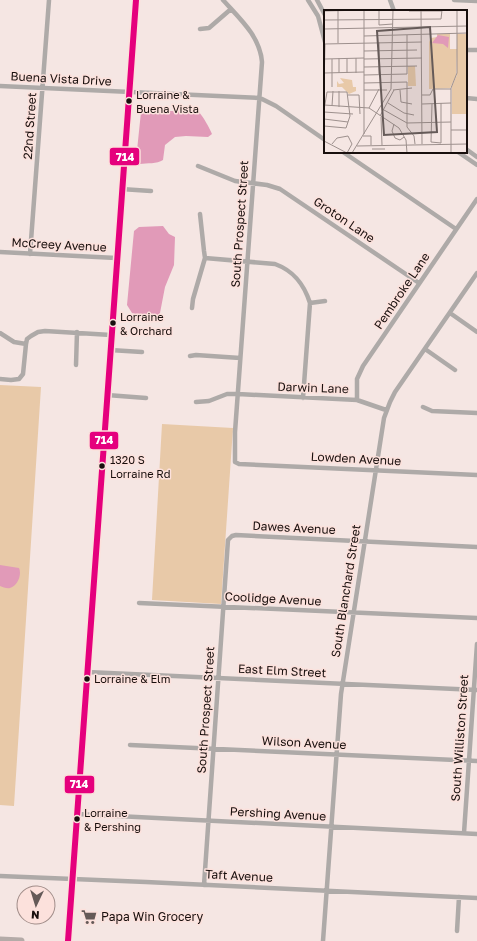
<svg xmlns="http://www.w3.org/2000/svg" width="477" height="941" viewBox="0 0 477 941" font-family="'Golos Text',sans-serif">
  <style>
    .green { fill: #e8c9a8 }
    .water { fill: #e19ab8 }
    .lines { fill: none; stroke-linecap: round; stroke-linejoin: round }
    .street { stroke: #aeaaa8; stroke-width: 4.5 }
    .primary { stroke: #b4aba8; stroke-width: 7 }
    .bus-1-casing { stroke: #fce1dc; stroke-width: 9 }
    .bus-1 { stroke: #e5007d; stroke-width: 6 }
    .bus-dot { fill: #180f0d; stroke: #fce1dc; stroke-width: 1.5 }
    .labels { text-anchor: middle; stroke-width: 3; stroke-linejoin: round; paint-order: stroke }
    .bus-label { font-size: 11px; fill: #180f0d; stroke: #fce1dc; text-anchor: start }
    .street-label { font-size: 12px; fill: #180f0d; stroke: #fce1dc }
    .poi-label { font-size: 12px; fill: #180f0d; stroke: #fce1dc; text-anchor: start }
    .inset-road { fill: none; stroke: #9d908d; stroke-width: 1 }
    .view { fill: #655a58; fill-opacity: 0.15; stroke: #655a58; stroke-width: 2 }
    .inset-edge { fill: none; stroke: #180f0d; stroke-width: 2 }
    .line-badge { stroke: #fce1dc; stroke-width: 1.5 }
    .badge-label { font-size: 11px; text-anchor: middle; font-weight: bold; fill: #fff }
  </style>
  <rect width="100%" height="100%" fill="#f5e6e3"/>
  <!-- green -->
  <path class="green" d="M 0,385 L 41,387 L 14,806 L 0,805 Z
    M 162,424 L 233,428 L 221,604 L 152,600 Z"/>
  <!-- water -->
  <path class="water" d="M 142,110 L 199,112 C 204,118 209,127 212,134 L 208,137 L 186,136 L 175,137 L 165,145 L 163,160 C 157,164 147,163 140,164 L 136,160 L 141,112 Z
    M 163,226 L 169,234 L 175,237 L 174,265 L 165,287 L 160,313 L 154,320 L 132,313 L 127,305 L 134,231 L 139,227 Z
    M 0,565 L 19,568 C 22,574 18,586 10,588 C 7,589 3,587 0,586 Z"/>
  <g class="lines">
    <!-- street -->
    <path class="street" d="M 223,0 C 239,18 260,36 262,62 L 235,432 L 235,462 L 239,464 L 477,475
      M 308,0 L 318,16 L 325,42
      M 317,0 L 325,15
      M 390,0 L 394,11
      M 454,0 L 477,1
      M 200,29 L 209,28 L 231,9
      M 466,50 L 477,50
      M 0,86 L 260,98 L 276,106 L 325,140
      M 466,98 L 477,99
      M 466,149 L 477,157
      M 343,152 L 456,229
      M 458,152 L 477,165
      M 198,166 L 235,181 L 267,185 L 280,189 L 419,283
      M 121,189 L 151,191
      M 200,214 L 204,251 L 205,258
      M 0,252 L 116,258
      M 30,254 L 49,0
      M 205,258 L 275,264 C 294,271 304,284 310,303 L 303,398
      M 310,303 L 325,301
      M 192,308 L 193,299 L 205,258
      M 450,313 L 477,332
      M 0,333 L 14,342 L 26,344
      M 425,349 L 455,370
      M 110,350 L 142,352
      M 190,356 L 196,355 L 240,358
      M 76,365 L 77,332
      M 0,379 L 11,380 L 19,379 L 23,374 L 26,344 L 27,339 L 31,336 L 38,332 L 45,331 L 111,335
      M 107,395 L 146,398
      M 357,400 L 357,379 L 363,366 L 477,199
      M 196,402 L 209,401 L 227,394 L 238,394 L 357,400 L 386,410
      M 423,407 L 432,411 L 477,413
      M 139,603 L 477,618
      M 87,672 L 477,690
      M 130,745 L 477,761
      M 77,814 L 477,834
      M 464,833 L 477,644
      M 0,876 L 146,882 L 477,898
      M 204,885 L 228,540 L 232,536 L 236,535 L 477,547
      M 457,931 L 459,897
      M 68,941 L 103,446 L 136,0
      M 323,941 L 341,694 L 384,418 L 390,402 L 395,392 L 477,273"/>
    <!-- primary -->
    <path class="primary" d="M 0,940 L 21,941"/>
    <defs>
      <path id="bus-1" d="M 68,941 L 136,0"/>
    </defs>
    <!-- bus-1 casing -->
    <use href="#bus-1" class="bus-1-casing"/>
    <!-- bus-1 -->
    <use href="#bus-1" class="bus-1"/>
  </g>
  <!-- icons -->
  <defs>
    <symbol id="supermarket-bare" viewBox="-9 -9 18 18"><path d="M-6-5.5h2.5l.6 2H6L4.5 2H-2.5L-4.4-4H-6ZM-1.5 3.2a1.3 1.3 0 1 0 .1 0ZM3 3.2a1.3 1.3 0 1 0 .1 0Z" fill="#655a58" stroke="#fce1dc" stroke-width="2.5" paint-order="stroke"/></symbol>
  </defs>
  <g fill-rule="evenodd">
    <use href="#supermarket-bare" x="78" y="906" width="22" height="22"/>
  </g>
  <!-- markers -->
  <g class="bus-dot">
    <circle cx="129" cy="101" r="3.5"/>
    <circle cx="113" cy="323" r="3.5"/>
    <circle cx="102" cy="466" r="3.5"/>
    <circle cx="87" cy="679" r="3.5"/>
    <circle cx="77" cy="819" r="3.5"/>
  </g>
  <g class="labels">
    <!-- bus labels -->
    <g class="bus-label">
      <text x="136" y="99">Lorraine &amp;<tspan x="136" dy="14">Buena Vista</tspan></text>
      <text x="120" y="321">Lorraine<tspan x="120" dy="14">&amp; Orchard</tspan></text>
      <text x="110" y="464">1320 S<tspan x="110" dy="14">Lorraine Rd</tspan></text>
      <text x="94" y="683">Lorraine &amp; Elm</text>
      <text x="84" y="817">Lorraine<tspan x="84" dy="14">&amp; Pershing</tspan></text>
    </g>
    <!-- street labels -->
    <g class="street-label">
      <text transform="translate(61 79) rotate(3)" y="4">Buena Vista Drive</text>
      <text transform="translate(30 126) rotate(-86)" y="4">22nd Street</text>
      <text transform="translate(344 220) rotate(34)" y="4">Groton Lane</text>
      <text transform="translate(240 224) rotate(-86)" y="4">South Prospect Street</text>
      <text transform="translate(59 245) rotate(3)" y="4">McCreey Avenue</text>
      <text transform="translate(402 291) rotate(-56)" y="4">Pembroke Lane</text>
      <text transform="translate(313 388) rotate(2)" y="4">Darwin Lane</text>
      <text transform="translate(356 459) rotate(3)" y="4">Lowden Avenue</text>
      <text transform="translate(294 528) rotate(3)" y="4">Dawes Avenue</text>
      <text transform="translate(346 591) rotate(-81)" y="4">South Blanchard Street</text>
      <text transform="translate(273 599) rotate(3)" y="4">Coolidge Avenue</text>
      <text transform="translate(282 671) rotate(3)" y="4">East Elm Street</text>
      <text transform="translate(206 710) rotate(-86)" y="4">South Prospect Street</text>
      <text transform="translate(460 738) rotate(-86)" y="4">South Williston Street</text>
      <text transform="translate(304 743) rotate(3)" y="4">Wilson Avenue</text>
      <text transform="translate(278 814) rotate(3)" y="4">Pershing Avenue</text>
      <text transform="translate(239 876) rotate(3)" y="4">Taft Avenue</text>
    </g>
    <!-- poi labels -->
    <g class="poi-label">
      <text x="101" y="921">Papa Win Grocery</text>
    </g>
  </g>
  <!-- overview -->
  <g transform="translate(324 10)">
    <rect width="143" height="143" fill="#f5e6e3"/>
    <path d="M 113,24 L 126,24 L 126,39 L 133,39 L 132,66 L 126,78 L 105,79 L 105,32 L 107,28 L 113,27 ZM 133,24 L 143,24 L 143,104 L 128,104 L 128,76 L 133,65 ZM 84,56 L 91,56 L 92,76 L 84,76 ZM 16,68 L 28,70 L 29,77 L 32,77 L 32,81 L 25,84 L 18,77 L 13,77 L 13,71 L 15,74 L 20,73 Z" fill="#e8c9a8"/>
    <path d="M 114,25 L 125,27 L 124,38 L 119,34 L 108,33 Z" fill="#e19ab8"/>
    <path class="inset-road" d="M 40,0 L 40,124M 55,0 L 55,15 L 69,14M 97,0 L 98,134M 0,1 L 40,0M 0,1 L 0,14M 14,1 L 14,33M 85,1 L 118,1M 0,10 L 117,9 L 118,0M 0,19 L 143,16M 40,26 L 143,23M 55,32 L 55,64M 0,34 L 98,32M 40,41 L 93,40M 23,48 L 23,63M 32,48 L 32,63M 1,49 L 40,48M 40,49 L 98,48M 40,57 L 93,56M 0,63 L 40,62M 15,63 L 15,48M 40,65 L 83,64 L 83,25M 40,73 L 83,72 L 83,117 L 90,126 L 91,134M 0,77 L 1,34M 8,77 L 8,49M 40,80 L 63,80M 69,80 L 88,78M 76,80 L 77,92 L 88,94M 24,85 L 35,85 L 36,104M 98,85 L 106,85 L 109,79 L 127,79M 64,93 L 80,103 L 90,105M 98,94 L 127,93M 108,94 L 107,132 L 117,133 L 117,93M 0,95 L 45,98 L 75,118 L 82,130 L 83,143M 8,96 L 9,81M 15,97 L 15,81M 45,98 L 55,79M 0,100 L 3,82 L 23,82 L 26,106 L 22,118 L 0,116M 60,100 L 83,113 L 127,112M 0,102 L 29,104M 56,106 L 70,80M 57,107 L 58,135M 0,109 L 24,112M 70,114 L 68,121 L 71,128 L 76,130 L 80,127M 127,120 L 143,120M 39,126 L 47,126 L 47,135M 0,131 L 23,143M 8,134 L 13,128 L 24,126 L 28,134 L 23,143M 33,136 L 143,134M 48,139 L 61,139M 28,143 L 67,79 L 69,0M 127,143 L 127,78 L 133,63 L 133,0"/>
    <path class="view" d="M 106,17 L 113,122 L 60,125 L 53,21 Z"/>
    <rect width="143" height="143" class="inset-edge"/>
  </g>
  <g class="line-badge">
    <rect x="109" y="147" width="31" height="19" rx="4" fill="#e5007d"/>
    <rect x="89" y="431" width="30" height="19" rx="4" fill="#e5007d"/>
    <rect x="64" y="775" width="31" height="19" rx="4" fill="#e5007d"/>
  </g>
  <g class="badge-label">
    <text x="125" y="161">714</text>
    <text x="104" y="444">714</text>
    <text x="79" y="788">714</text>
  </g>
  <!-- north arrow -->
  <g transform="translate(36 905) rotate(184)"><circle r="19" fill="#fce1dc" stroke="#a18d89"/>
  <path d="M0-3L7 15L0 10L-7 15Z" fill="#655a58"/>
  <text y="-6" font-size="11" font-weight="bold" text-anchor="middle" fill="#180f0d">N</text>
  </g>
</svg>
